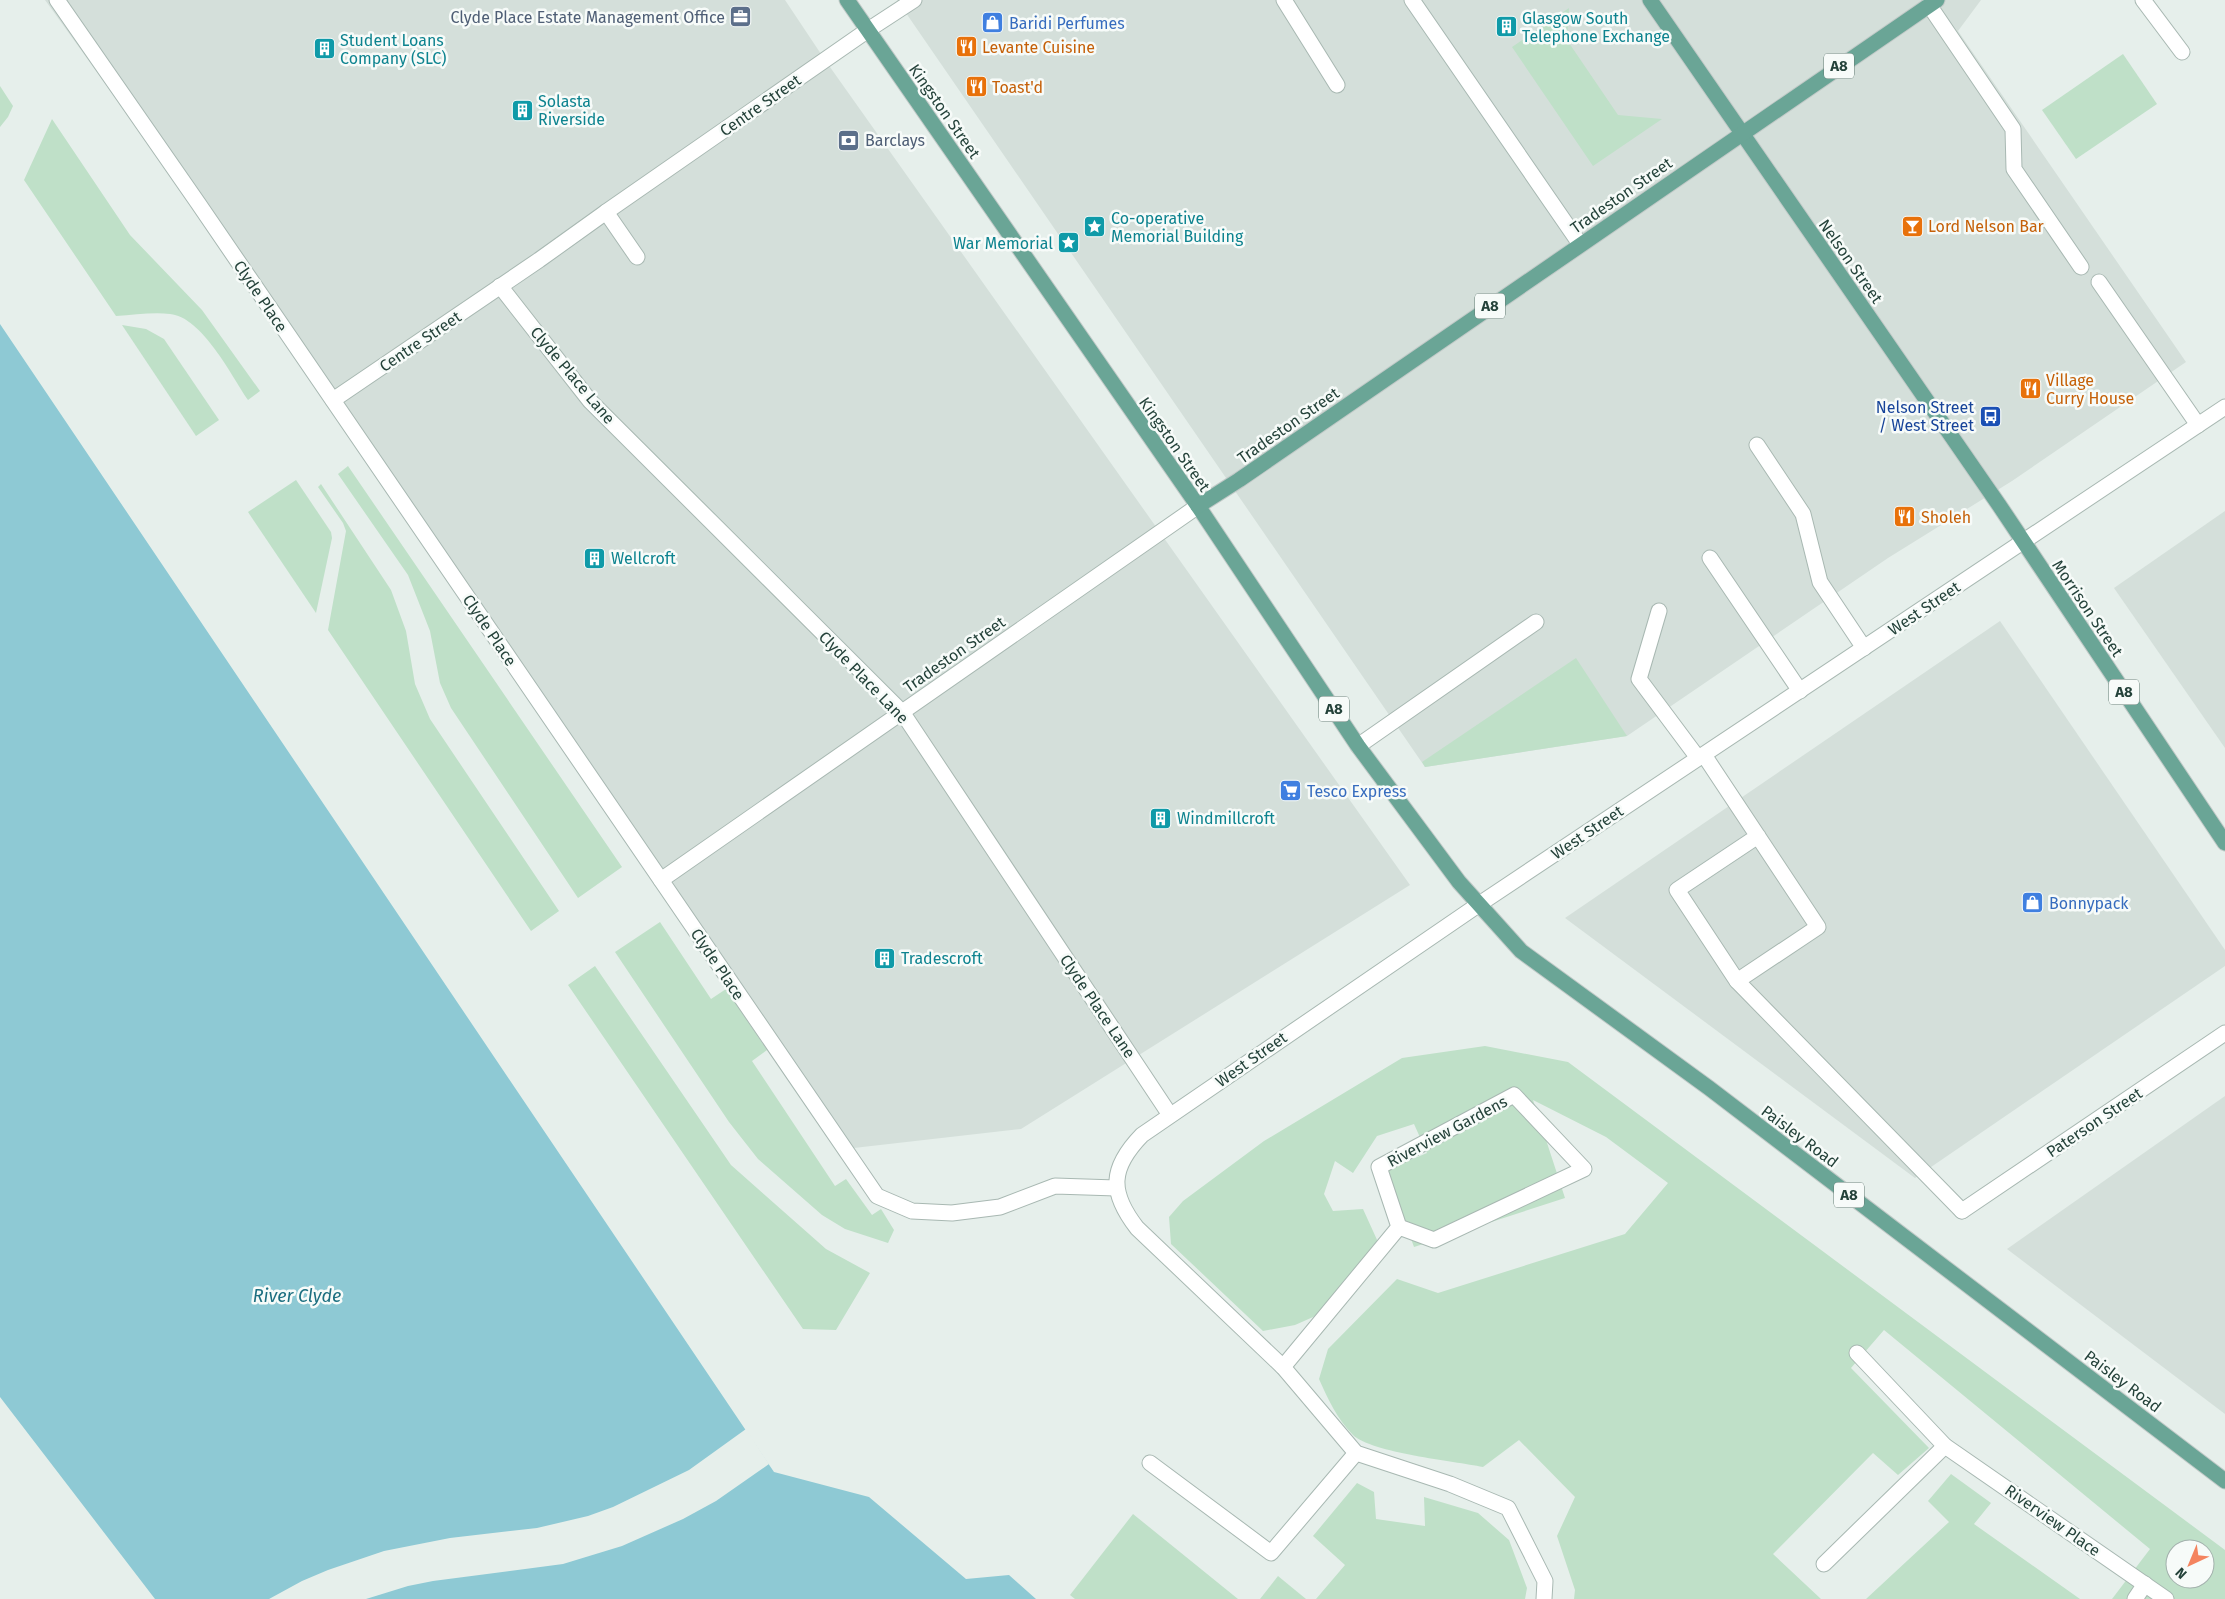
<svg xmlns="http://www.w3.org/2000/svg" width="2225" height="1599" viewBox="0 0 2225 1599" font-family="'Fira Sans',sans-serif">
<rect width="100%" height="100%" fill="#e6efeb"/>
<g fill="#d4dfda">
<path d="M 45,0 L 785,0 L 825,60 L 1410,885 L 1021,1129 L 845,1149 L 333,400 Z"/>
<path d="M 897,0 L 1981,0 L 1958,31 L 2186,362 L 2012,481 L 1888,558 L 1627,736 L 1425,767 Z"/>
<path d="M 2225,511 L 2225,748 L 2114,588 Z"/>
<path d="M 2000,621 L 2225,950 L 2225,966 L 1915,1178 L 1565,918 Z"/>
<path d="M 2225,1096 L 2225,1414 L 2007,1249 Z"/>
</g>
<g fill="#bfe0c8" fill-rule="evenodd">
<path d="M 1569,8 L 1567,40 L 1618,115 L 1662,119 L 1593,166 L 1512,47 Z"/>
<path d="M 2123,54 L 2157,104 L 2076,159 L 2042,110 Z"/>
<path d="M 0,86 L 13,106 L 8,117 L 0,127 Z"/>
<path d="M 52,119 L 130,235 L 202,310 L 260,391 L 248,400 C 231,375 202,317 170,314 C 153,312 134,315 116,316 L 24,180 Z"/>
<path d="M 122,325 L 146,329 L 164,339 L 219,420 L 196,436 Z"/>
<path d="M 348,466 L 622,867 L 578,898 L 451,708 L 440,683 L 430,631 L 408,575 L 338,474 Z"/>
<path d="M 296,480 L 331,532 L 332,538 L 316,613 L 248,512 Z"/>
<path d="M 321,484 L 391,590 L 406,631 L 415,684 L 430,719 L 559,911 L 531,931 L 328,630 L 346,531 L 343,523 L 318,487 Z"/>
<path d="M 1576,658 L 1627,736 L 1425,767 L 1422,762 Z"/>
<path d="M 660,922 L 711,999 L 726,989 L 767,1050 L 752,1061 L 835,1186 L 846,1179 L 872,1215 L 881,1209 L 894,1230 L 888,1243 L 845,1229 L 822,1215 L 758,1159 L 729,1122 L 615,952 Z"/>
<path d="M 595,966 L 731,1165 L 826,1249 L 870,1273 L 836,1330 L 803,1329 L 568,985 Z"/>
<path d="M 1485,1046 L 1568,1062 L 2225,1550 L 2225,1599 L 2112,1599 L 2150,1549 L 1884,1330 L 1851,1368 L 1929,1448 L 1898,1475 L 1873,1453 L 1773,1554 L 1821,1599 L 1574,1599 L 1575,1590 L 1557,1536 L 1575,1497 L 1519,1440 L 1483,1467 C 1454,1461 1372,1453 1353,1435 C 1337,1419 1328,1399 1319,1379 L 1328,1349 L 1397,1279 L 1438,1293 L 1625,1234 L 1668,1183 L 1606,1137 L 1533,1100 L 1565,1198 L 1414,1247 L 1386,1170 L 1427,1153 L 1414,1124 L 1377,1136 L 1353,1173 L 1335,1161 L 1324,1194 L 1333,1211 L 1363,1209 L 1383,1253 L 1329,1310 L 1295,1325 L 1263,1331 L 1171,1244 L 1169,1217 L 1183,1201 L 1264,1141 L 1402,1058 ZM 2175,1549 L 2205,1549 L 2205,1579 L 2175,1579 Z"/>
<path d="M 1951,1474 L 1991,1503 L 1974,1524 L 2080,1599 L 1866,1599 L 1949,1522 L 1928,1501 Z"/>
<path d="M 1357,1483 L 1374,1492 L 1376,1519 L 1425,1526 L 1424,1497 L 1478,1513 L 1509,1540 L 1527,1588 L 1525,1599 L 1316,1599 L 1345,1565 L 1313,1536 Z"/>
<path d="M 1133,1514 L 1238,1599 L 1075,1599 L 1070,1595 Z"/>
<path d="M 1278,1576 L 1306,1599 L 1260,1599 Z"/>
</g>
<path fill="#8ec9d4" d="M 0,324 L 774,1472 L 869,1497 L 966,1579 L 1009,1575 L 1036,1599 L 155,1599 L 0,1397 Z"/>
<path fill="#e6efeb" d="M 746,1429 L 769,1464 L 716,1501 L 683,1519 L 622,1546 L 563,1564 L 433,1581 L 408,1586 L 366,1599 L 269,1599 L 302,1581 L 328,1570 L 384,1551 L 450,1538 L 537,1528 L 588,1516 L 613,1507 L 689,1470 Z"/>
<g fill="none" stroke-linecap="round" stroke-linejoin="round">
<defs>
<g id="service">
<path d="M 1284,0 L 1337,85"/>
<path d="M 1412,0 L 1580,244"/>
<path d="M 2143,0 L 2182,52"/>
<path d="M 1929,5 L 2013,129 L 2014,169 L 2081,267"/>
<path d="M 637,257 L 606,212 L 868,30"/>
<path d="M 2099,282 L 2198,425"/>
<path d="M 1757,445 L 1803,514 L 1820,582 L 1864,648"/>
<path d="M 1710,558 L 1800,691"/>
<path d="M 1659,611 L 1639,679 L 1698,758"/>
<path d="M 1358,746 L 1536,622"/>
<path d="M 1704,755 L 1818,927 L 1737,981 L 1677,890 L 1758,836"/>
<path d="M 1737,981 L 1962,1211"/>
</g>
<g id="pedestrian">
<path d="M 57,0 L 198,203 L 877,1196 L 912,1211 L 952,1213 L 1000,1207 L 1055,1186 L 1116,1188"/>
<path d="M 500,286 L 590,401 L 902,712 L 1170,1115"/>
<path d="M 333,400 L 539,260 L 606,212"/>
<path d="M 661,880 L 1198,506"/>
</g>
<g id="minor">
<path d="M 868,30 L 914,0"/>
<path d="M 1478,905 L 1142,1135 C 1110,1168 1109,1192 1137,1228 L 1283,1367 L 1356,1453 L 1450,1484 L 1508,1508 L 1545,1581 L 1544,1599"/>
<path d="M 1962,1211 L 2225,1033"/>
<path d="M 1857,1353 L 1945,1446 L 2166,1599"/>
<path d="M 1283,1367 L 1399,1227 L 1379,1167 L 1514,1095 L 1584,1169 L 1434,1240 L 1399,1227"/>
<path d="M 1150,1463 L 1271,1553 L 1356,1453"/>
<path d="M 1824,1564 L 1945,1446"/>
<path d="M 2135,1599 L 2145,1584"/>
</g>
<path id="tertiary" d="M 1478,905 L 2225,407"/>
<g id="primary">
<path d="M 847,0 L 1198,506 L 1358,746 L 1459,882 L 1521,951 L 1709,1088 L 2225,1481"/>
<path d="M 1650,0 L 1999,505 L 2225,843"/>
<path d="M 1198,506 L 1239,480 L 1937,0"/>
</g>
</defs>
<use href="#service" stroke="#a8b8b2" stroke-width="17"/>
<use href="#pedestrian" stroke="#a8b8b2" stroke-width="17"/>
<use href="#minor" stroke="#a8b8b2" stroke-width="17"/>
<use href="#tertiary" stroke="#a8b8b2" stroke-width="17"/>
<use href="#primary" stroke="#c2cac8" stroke-width="17"/>
<use href="#service" stroke="#fff" stroke-width="15"/>
<use href="#pedestrian" stroke="#fff" stroke-width="15"/>
<use href="#minor" stroke="#fff" stroke-width="15"/>
<use href="#tertiary" stroke="#fff" stroke-width="15"/>
<use href="#primary" stroke="#6aa596" stroke-width="15"/>
</g>
<defs>
<symbol id="office-square" viewBox="-11 -11 22 22"><rect x="-9" y="-9" width="18" height="18" rx="4" fill="#5c6f8a" stroke="#f7fbf9"/><path d="M-6-3h4V-5.5h4V-3h4V5H-6ZM-1-4.5V-3h2v-1.5ZM-6 0V1H6V0Z" fill="#fff"/></symbol>
<symbol id="shop-square" viewBox="-11 -11 22 22"><rect x="-9" y="-9" width="18" height="18" rx="4" fill="#3f7fe0" stroke="#f7fbf9"/><path d="M-5-2.5h2.3a2.7 3.5 0 0 1 5.4 0H5L5.5 6h-11ZM-1.5-2.5h3a1.5 2.3 0 0 0-3 0Z" fill="#fff"/></symbol>
<symbol id="building-square" viewBox="-11 -11 22 22"><rect x="-9" y="-9" width="18" height="18" rx="4" fill="#0f9aa8" stroke="#f7fbf9"/><path d="M-4-6H4V6H1V3H-1V6H-4ZM-2.5-4.3h1.7v1.8h-1.7ZM.8-4.3h1.7v1.8H.8ZM-2.5-1h1.7V.8h-1.7ZM.8-1h1.7V.8H.8Z" fill="#fff"/></symbol>
<symbol id="restaurant-square" viewBox="-11 -11 22 22"><rect x="-9" y="-9" width="18" height="18" rx="4" fill="#e8710a" stroke="#f7fbf9"/><path d="M-5-6h1v4h1v-4h1v4h1v-4h1v5L-1.5 .5V6h-2V.5L-5-1ZM5-6V6H3V1.5H1.5Q1.5-4 5-6Z" fill="#fff"/></symbol>
<symbol id="bank-square" viewBox="-11 -11 22 22"><rect x="-9" y="-9" width="18" height="18" rx="4" fill="#5c6f8a" stroke="#f7fbf9"/><path d="M-6-4H6V4H-6ZM0-2.3a2.3 2.3 0 1 0 0 4.6a2.3 2.3 0 1 0 0-4.6Z" fill="#fff"/></symbol>
<symbol id="bar-square" viewBox="-11 -11 22 22"><rect x="-9" y="-9" width="18" height="18" rx="4" fill="#e8710a" stroke="#f7fbf9"/><path d="M-6-5H6L.8 .8V4.5H3.5V6h-7V4.5H-.8V.8Z" fill="#fff"/></symbol>
<symbol id="sight-square" viewBox="-11 -11 22 22"><rect x="-9" y="-9" width="18" height="18" rx="4" fill="#0f9aa8" stroke="#f7fbf9"/><path d="M0-6L1.8-2.2L6-1.7L2.9 1.2L3.7 5.4L0 3.3L-3.7 5.4L-2.9 1.2L-6-1.7L-1.8-2.2Z" fill="#fff"/></symbol>
<symbol id="bus-square" viewBox="-11 -11 22 22"><rect x="-9" y="-9" width="18" height="18" rx="4" fill="#1a4fb4" stroke="#f7fbf9"/><path d="M-5-6H5V4H4V6H2V4H-2V6H-4V4H-5ZM-3.5-4V0h7V-4ZM-3.5 1.2v1.5H-2V1.2ZM2 1.2v1.5H3.5V1.2Z" fill="#fff"/></symbol>
<symbol id="supermarket-square" viewBox="-11 -11 22 22"><rect x="-9" y="-9" width="18" height="18" rx="4" fill="#3f7fe0" stroke="#f7fbf9"/><path d="M-6-5.5h2.5l.6 2H6L4.5 2H-2.5L-4.4-4H-6ZM-1.5 3.2a1.3 1.3 0 1 0 .1 0ZM3 3.2a1.3 1.3 0 1 0 .1 0Z" fill="#fff"/></symbol>
</defs>
<g fill-rule="evenodd">
<use href="#office-square" x="728" y="4" width="25" height="25"/>
<use href="#shop-square" x="980" y="10" width="25" height="25"/>
<use href="#building-square" x="1494" y="14" width="25" height="25"/>
<use href="#restaurant-square" x="954" y="34" width="25" height="25"/>
<use href="#building-square" x="312" y="36" width="25" height="25"/>
<use href="#restaurant-square" x="964" y="74" width="25" height="25"/>
<use href="#building-square" x="510" y="98" width="25" height="25"/>
<use href="#bank-square" x="836" y="128" width="25" height="25"/>
<use href="#bar-square" x="1900" y="214" width="25" height="25"/>
<use href="#sight-square" x="1082" y="214" width="25" height="25"/>
<use href="#sight-square" x="1056" y="230" width="25" height="25"/>
<use href="#restaurant-square" x="2018" y="376" width="25" height="25"/>
<use href="#bus-square" x="1978" y="404" width="25" height="25"/>
<use href="#restaurant-square" x="1892" y="504" width="25" height="25"/>
<use href="#building-square" x="582" y="546" width="25" height="25"/>
<use href="#supermarket-square" x="1278" y="778" width="25" height="25"/>
<use href="#building-square" x="1148" y="806" width="25" height="25"/>
<use href="#shop-square" x="2020" y="890" width="25" height="25"/>
<use href="#building-square" x="872" y="946" width="25" height="25"/>
</g>
<g text-anchor="middle" stroke-width="5" stroke-linejoin="round" paint-order="stroke">
<g fill="#f7fbf9" stroke="#637a73" stroke-width="1">
<rect x="1824" y="53.5" width="30" height="25" rx="4"/>
<rect x="1475" y="293.5" width="30" height="25" rx="4"/>
<rect x="2109" y="679.5" width="30" height="25" rx="4"/>
<rect x="1319" y="696.5" width="30" height="25" rx="4"/>
<rect x="1834" y="1182.5" width="30" height="25" rx="4"/>
</g>
<g font-size="15" font-weight="bold" fill="#24423a">
<text x="1839" y="71">A8</text>
<text x="1490" y="311">A8</text>
<text x="2124" y="697">A8</text>
<text x="1334" y="714">A8</text>
<text x="1849" y="1200">A8</text>
</g>
<g font-size="16" fill="#4e5e75" stroke="#f7fbf9" text-anchor="end">
<text x="725" y="23">Clyde Place Estate Management Office</text>
<text x="865" y="146" text-anchor="start">Barclays</text>
</g>
<g font-size="16" fill="#0d838f" stroke="#f7fbf9" text-anchor="start">
<text x="1522" y="24">Glasgow South<tspan x="1522" dy="18">Telephone Exchange</tspan></text>
<text x="340" y="46">Student Loans<tspan x="340" dy="18">Company (SLC)</tspan></text>
<text x="538" y="107">Solasta<tspan x="538" dy="18">Riverside</tspan></text>
<text x="1111" y="224">Co-operative<tspan x="1111" dy="18">Memorial Building</tspan></text>
<text x="1053" y="249" text-anchor="end">War Memorial</text>
<text x="611" y="564">Wellcroft</text>
<text x="1177" y="824">Windmillcroft</text>
<text x="901" y="964">Tradescroft</text>
</g>
<g font-size="16" fill="#366cbe" stroke="#f7fbf9" text-anchor="start">
<text x="1009" y="29">Baridi Perfumes</text>
<text x="1307" y="797">Tesco Express</text>
<text x="2049" y="909">Bonnypack</text>
</g>
<g font-size="16" fill="#c56008" stroke="#f7fbf9" text-anchor="start">
<text x="982" y="53">Levante Cuisine</text>
<text x="992" y="93">Toast'd</text>
<text x="1928" y="232">Lord Nelson Bar</text>
<text x="2046" y="386">Village<tspan x="2046" dy="18">Curry House</tspan></text>
<text x="1921" y="523">Sholeh</text>
</g>
<g font-size="16" fill="#24423a" stroke="#f7fbf9">
<text transform="translate(760 105) rotate(-35)" y="6">Centre Street</text>
<text transform="translate(945 111) rotate(55)" y="6">Kingston Street</text>
<text transform="translate(1621 195) rotate(-35)" y="6">Tradeston Street</text>
<text transform="translate(1851 261) rotate(55)" y="6">Nelson Street</text>
<text transform="translate(261 296) rotate(56)" y="6">Clyde Place</text>
<text transform="translate(420 341) rotate(-34)" y="6">Centre Street</text>
<text transform="translate(573 375) rotate(50)" y="6">Clyde Place Lane</text>
<text transform="translate(1288 425) rotate(-35)" y="6">Tradeston Street</text>
<text transform="translate(1175 444) rotate(55)" y="6">Kingston Street</text>
<text transform="translate(1924 608) rotate(-34)" y="6">West Street</text>
<text transform="translate(2088 608) rotate(56)" y="6">Morrison Street</text>
<text transform="translate(490 630) rotate(56)" y="6">Clyde Place</text>
<text transform="translate(954 654) rotate(-35)" y="6">Tradeston Street</text>
<text transform="translate(864 677) rotate(46)" y="6">Clyde Place Lane</text>
<text transform="translate(1587 832) rotate(-34)" y="6">West Street</text>
<text transform="translate(718 964) rotate(56)" y="6">Clyde Place</text>
<text transform="translate(1098 1006) rotate(56)" y="6">Clyde Place Lane</text>
<text transform="translate(1251 1059) rotate(-35)" y="6">West Street</text>
<text transform="translate(2094 1122) rotate(-34)" y="6">Paterson Street</text>
<text transform="translate(1447 1131) rotate(-28)" y="6">Riverview Gardens</text>
<text transform="translate(1800 1136) rotate(37)" y="6">Paisley Road</text>
<text transform="translate(2123 1381) rotate(37)" y="6">Paisley Road</text>
<text transform="translate(2053 1520) rotate(35)" y="6">Riverview Place</text>
</g>
<g font-size="16" fill="#164399" stroke="#f7fbf9" text-anchor="end">
<text x="1974" y="413">Nelson Street<tspan x="1974" dy="18">/ West Street</tspan></text>
</g>
<g font-size="18" font-style="italic" fill="#1c6f80" stroke="#f7fbf9">
<text x="297" y="1302">River Clyde</text>
</g>
</g>
<g transform="translate(2190 1564) rotate(224)"><circle r="24" fill="#f7fbf9" stroke="#a3b1ad"/>
<path d="M0-4L9 19L0 12L-9 19Z" fill="#f4845f"/>
<text y="-8" font-size="14" font-weight="bold" text-anchor="middle" fill="#24423a">N</text>
</g>
</svg>
